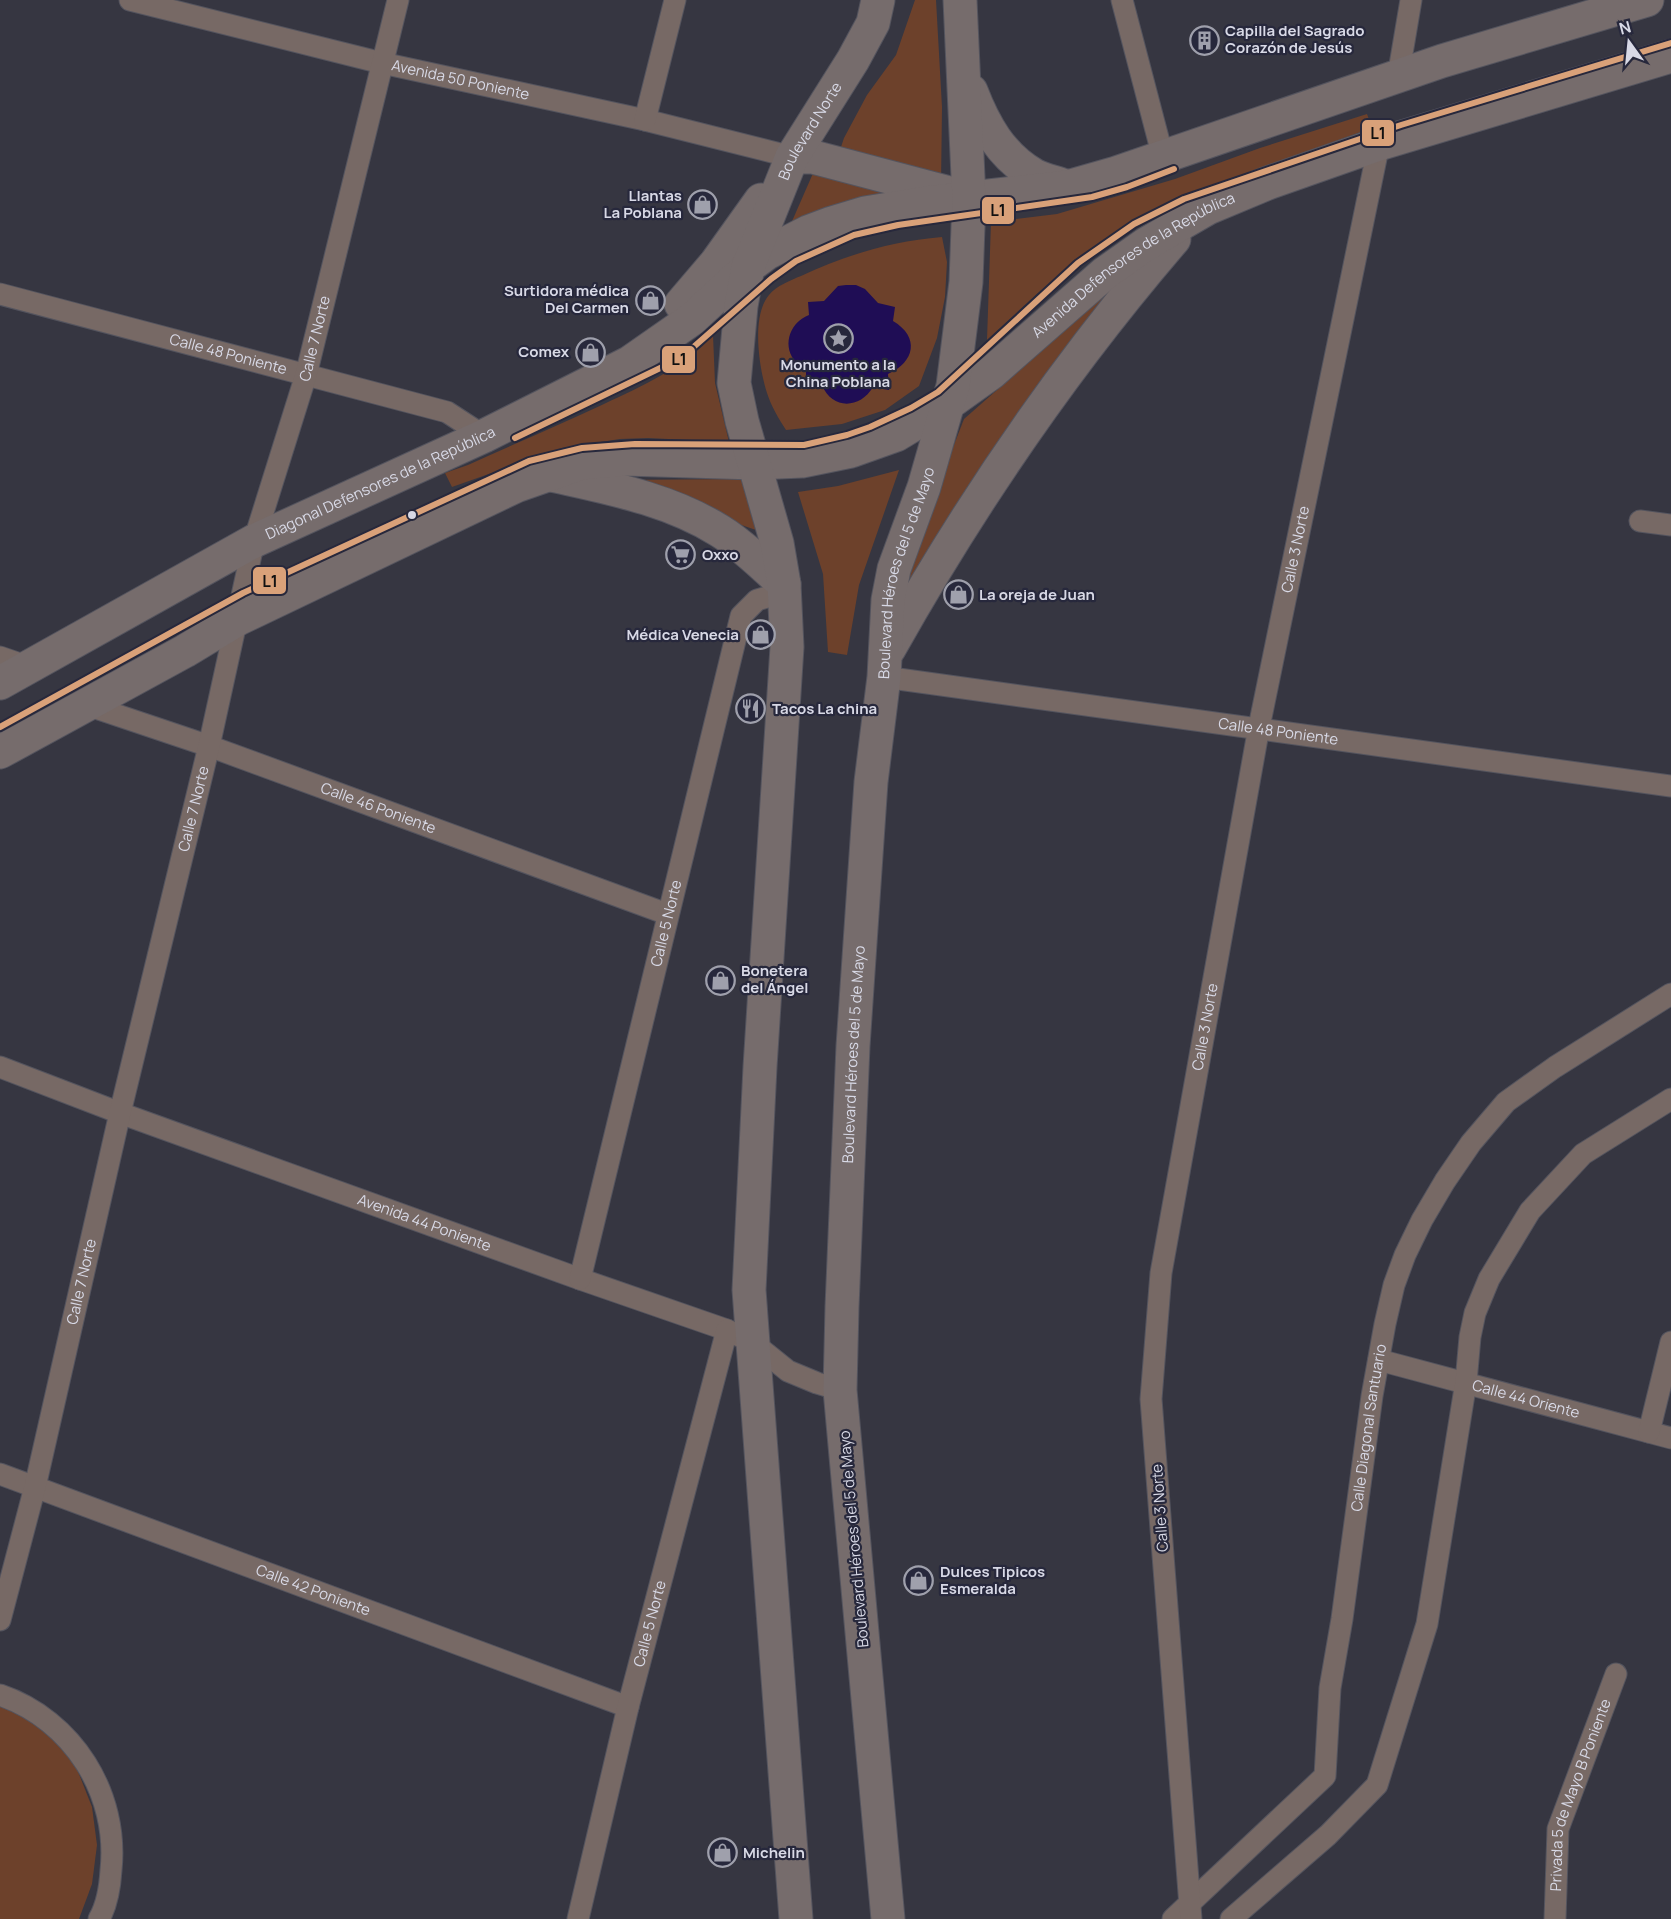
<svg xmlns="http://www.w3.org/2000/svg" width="1671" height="1919" viewBox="0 0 1671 1919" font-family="Manrope,sans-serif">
<rect width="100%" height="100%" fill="#363641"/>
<g fill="#6d412b">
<path d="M 915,0 L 936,0 L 942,107 L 941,185 L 838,156 L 844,138 L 867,95 L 896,55 Z"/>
<path d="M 1367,114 L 1372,128 L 1244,175 L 1175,198 L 1092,248 L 1038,293 L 987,340 L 991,222 L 1057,214 L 1175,179 L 1260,148 Z"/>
<path d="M 814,171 L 900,197 L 786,235 Z"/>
<path d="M 942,237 L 947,262 L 945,297 L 937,338 L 919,386 L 885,410 L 842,424 L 786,430 C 779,419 771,406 767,393 C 759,368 751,316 769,295 C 776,286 791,280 801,276 C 846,255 892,241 942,237 Z"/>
<path d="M 1112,289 L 911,588 L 907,566 L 964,419 Z"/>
<path d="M 713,335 L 715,383 L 729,442 L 648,438 L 620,439 L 562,448 L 452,487 L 445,473 L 468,465 C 514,444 559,425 604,404 C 642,386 685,367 713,335 Z"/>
<path d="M 899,470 L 859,585 L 847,655 L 828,652 L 823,574 L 798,492 L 838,486 Z"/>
<path d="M 750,479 L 765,533 L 609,480 Z"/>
<path d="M 0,1701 L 52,1736 L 77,1769 L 92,1807 L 97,1845 L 92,1884 L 79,1919 L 0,1919 Z"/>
</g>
<path fill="#1f0d55" d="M 846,285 L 856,285 L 865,289 L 878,303 L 895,307 L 893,321 C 920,337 915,362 888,374 L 889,390 L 873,387 C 860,409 832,410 822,385 L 806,385 L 806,370 C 802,367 797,364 794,360 C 782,343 791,322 809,315 L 808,302 L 824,301 L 838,286 Z"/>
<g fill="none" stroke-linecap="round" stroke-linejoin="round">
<defs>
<g id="minor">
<path id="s1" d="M 130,0 L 382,63 L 645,120 L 792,157"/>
<path d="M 1122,0 L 1163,157"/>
<path d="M 1398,77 L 1411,0"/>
<path d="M 645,120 L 675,0"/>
<path id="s2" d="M 0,294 L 447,412 L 484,436"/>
<path d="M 1640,521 L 1671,525"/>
<path d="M 0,657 L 29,667"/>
<path id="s3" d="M 884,677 L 1671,786"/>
<path id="s4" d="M 87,705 L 209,746 L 667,914"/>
<path id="s5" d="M 0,1067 L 120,1113 L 580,1279 L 727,1330 L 752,1342 L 788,1371 L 817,1383 L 840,1390"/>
<path id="s6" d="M 580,1279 L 741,616 L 757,600 L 784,592"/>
<path id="s7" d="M 1379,1360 L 1671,1438"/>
<path d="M 1649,1432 L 1671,1342"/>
<path id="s8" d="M 0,1474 L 628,1707"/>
<path id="s9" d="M 0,1620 L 35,1487 L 120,1113 L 209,746 L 254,541 L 306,375 L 398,0"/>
<path d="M 0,1695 C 73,1720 119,1794 111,1870 C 110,1887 107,1905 99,1919"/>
<path id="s10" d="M 578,1919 L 628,1707 L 727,1330"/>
<path id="s11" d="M 1173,1919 L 1325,1776 L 1330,1688 L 1342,1619 L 1372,1396 L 1385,1324 L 1394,1285 L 1405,1255 L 1422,1220 L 1445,1181 L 1471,1143 L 1506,1102 L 1555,1067 L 1671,994"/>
<path id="s12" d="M 1191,1919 L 1151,1399 L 1161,1273 L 1259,727 L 1379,144"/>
<path d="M 1231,1919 L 1328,1835 L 1377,1785 L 1427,1624 L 1466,1382 L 1470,1337 L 1475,1313 L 1489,1279 L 1530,1211 L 1583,1154 L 1671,1099"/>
<path id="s13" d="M 1555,1919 L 1558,1829 L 1616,1674"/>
</g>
<g id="primary">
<path d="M 971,91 C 984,125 1001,156 1034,175 C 1043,180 1055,182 1065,186"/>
<path d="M 792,157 L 813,157 L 953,194"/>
<path d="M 681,304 L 716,263 L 761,200"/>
<path d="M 551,475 C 609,488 669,499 720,531 C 743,545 764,567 784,584"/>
<path d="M 889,649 C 972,501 1063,368 1174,239"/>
<path id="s14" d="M 0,683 L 254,541 L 484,436 L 629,363 L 692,319 L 748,267 L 767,253 L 808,232 L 832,223 L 865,213 L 926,203 L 1067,187 L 1116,173 L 1442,61 L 1647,0"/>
<path id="s15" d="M 0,752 L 185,651 L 238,619 L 516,486 L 582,463 L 625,459 L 755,463 L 802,461 L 851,451 L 896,435 L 949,403 L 991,373 L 1105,273 L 1146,244 L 1208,208 L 1268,183 L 1379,144 L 1671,56"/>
<path id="s16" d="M 796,1919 L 749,1290 L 760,1067 L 787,647 L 784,584 L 777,543 L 742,421 L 734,383 L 741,306 L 748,267 L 792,157 L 853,60 L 873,23 L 878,0"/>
<path id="s17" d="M 888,1919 L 840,1390 L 842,1307 L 853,1046 L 871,782 L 884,677 L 888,600 L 894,569 L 924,487 L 953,386 L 966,282 L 969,199 L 960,0"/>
</g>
</defs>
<use href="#minor" stroke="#54545e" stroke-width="23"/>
<use href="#primary" stroke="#54545e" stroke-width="35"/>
<use href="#minor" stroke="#776965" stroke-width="21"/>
<use href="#primary" stroke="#766c6c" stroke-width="33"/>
<defs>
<g id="bus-1">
<path d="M 515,438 L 681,358 L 771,279 L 796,261 L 854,235 L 898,225 L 1092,197 L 1127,187 L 1174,169"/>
<path d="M 0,727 L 243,593 L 529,461 L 582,448 L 635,444 L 804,445 L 847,435 L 870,427 L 911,408 L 938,392 L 1078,263 L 1134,224 L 1184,199 L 1401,125 L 1671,43"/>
</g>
</defs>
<use href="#bus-1" stroke="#27283c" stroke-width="10"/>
<use href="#bus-1" stroke="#d9a179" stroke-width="6"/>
</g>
<defs>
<symbol id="building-ring" viewBox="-11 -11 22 22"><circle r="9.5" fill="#27283c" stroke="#9fa0ac" stroke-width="1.5"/><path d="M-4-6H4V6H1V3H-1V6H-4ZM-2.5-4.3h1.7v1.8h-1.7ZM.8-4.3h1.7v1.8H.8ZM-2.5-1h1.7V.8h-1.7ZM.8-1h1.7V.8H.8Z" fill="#9fa0ac"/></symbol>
<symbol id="shop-ring" viewBox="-11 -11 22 22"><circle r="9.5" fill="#27283c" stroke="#9fa0ac" stroke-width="1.5"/><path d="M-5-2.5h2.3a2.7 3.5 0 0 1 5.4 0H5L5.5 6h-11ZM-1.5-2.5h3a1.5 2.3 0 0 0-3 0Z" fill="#9fa0ac"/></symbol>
<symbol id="sight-ring" viewBox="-11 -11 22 22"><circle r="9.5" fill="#27283c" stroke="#9fa0ac" stroke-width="1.5"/><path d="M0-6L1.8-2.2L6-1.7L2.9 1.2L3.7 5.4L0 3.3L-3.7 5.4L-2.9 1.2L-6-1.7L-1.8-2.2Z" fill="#9fa0ac"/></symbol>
<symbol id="supermarket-ring" viewBox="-11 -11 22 22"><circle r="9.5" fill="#27283c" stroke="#9fa0ac" stroke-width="1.5"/><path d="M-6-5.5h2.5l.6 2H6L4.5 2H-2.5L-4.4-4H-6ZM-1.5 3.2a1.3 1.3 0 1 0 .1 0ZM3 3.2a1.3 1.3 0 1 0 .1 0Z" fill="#9fa0ac"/></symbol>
<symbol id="restaurant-ring" viewBox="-11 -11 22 22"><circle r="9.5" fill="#27283c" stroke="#9fa0ac" stroke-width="1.5"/><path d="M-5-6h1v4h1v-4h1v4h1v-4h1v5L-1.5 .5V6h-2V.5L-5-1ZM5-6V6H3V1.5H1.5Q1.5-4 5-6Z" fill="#9fa0ac"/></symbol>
</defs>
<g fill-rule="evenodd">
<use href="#building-ring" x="1188" y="24" width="33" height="33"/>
<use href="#shop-ring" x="686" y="188" width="33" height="33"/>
<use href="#shop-ring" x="634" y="284" width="33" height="33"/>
<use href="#sight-ring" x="822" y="322" width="33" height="33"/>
<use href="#shop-ring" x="574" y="336" width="33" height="33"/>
<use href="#supermarket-ring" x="664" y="538" width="33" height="33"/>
<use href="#shop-ring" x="942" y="578" width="33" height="33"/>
<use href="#shop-ring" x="744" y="618" width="33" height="33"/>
<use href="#restaurant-ring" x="734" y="692" width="33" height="33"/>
<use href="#shop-ring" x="704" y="964" width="33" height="33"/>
<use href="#shop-ring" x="902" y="1564" width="33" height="33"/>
<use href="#shop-ring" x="706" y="1836" width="33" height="33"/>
</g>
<circle fill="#d8d9e6" stroke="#27283c" stroke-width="2" cx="412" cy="515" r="5"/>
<g text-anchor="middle" stroke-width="4.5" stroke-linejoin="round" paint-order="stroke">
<g font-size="15" font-weight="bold" fill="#d8d9e6" stroke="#27283c" text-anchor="start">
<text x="1225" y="36">Capilla del Sagrado<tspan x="1225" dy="17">Corazón de Jesús</tspan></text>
<text x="682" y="201" text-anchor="end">Llantas<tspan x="682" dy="17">La Poblana</tspan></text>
<text x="629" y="296" text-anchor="end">Surtidora médica<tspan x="629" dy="17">Del Carmen</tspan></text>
<text x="569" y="357" text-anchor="end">Comex</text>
<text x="838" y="370" text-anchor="middle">Monumento a la<tspan x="838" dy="17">China Poblana</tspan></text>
<text x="702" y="560">Oxxo</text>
<text x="979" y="600">La oreja de Juan</text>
<text x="739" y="640" text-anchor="end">Médica Venecia</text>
<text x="772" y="714">Tacos La china</text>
<text x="741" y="976">Bonetera<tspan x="741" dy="17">del Ángel</tspan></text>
<text x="940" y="1577">Dulces Tipicos<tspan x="940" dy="17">Esmeralda</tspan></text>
<text x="743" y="1858">Michelin</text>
</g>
<g font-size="15" fill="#d8d9e6" stroke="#27283c">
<text dy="5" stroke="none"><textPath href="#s1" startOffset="340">Avenida 50 Poniente</textPath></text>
<text dy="5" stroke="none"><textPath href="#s16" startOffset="1812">Boulevard Norte</textPath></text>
<text dy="5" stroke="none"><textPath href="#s15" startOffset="1262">Avenida Defensores de la República</textPath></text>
<text dy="5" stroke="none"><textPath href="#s9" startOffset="1320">Calle 7 Norte</textPath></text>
<text dy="5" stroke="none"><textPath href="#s2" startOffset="236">Calle 48 Poniente</textPath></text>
<text dy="5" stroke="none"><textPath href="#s14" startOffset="430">Diagonal Defensores de la República</textPath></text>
<text dy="5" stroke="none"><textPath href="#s12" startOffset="1384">Calle 3 Norte</textPath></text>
<text dy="5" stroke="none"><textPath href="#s17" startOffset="1353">Boulevard Héroes del 5 de Mayo</textPath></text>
<text dy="5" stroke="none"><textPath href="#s3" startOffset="398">Calle 48 Poniente</textPath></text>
<text dy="5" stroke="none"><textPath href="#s4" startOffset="309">Calle 46 Poniente</textPath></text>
<text dy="5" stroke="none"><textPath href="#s9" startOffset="834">Calle 7 Norte</textPath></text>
<text dy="5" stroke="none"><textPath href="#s6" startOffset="366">Calle 5 Norte</textPath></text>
<text dy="5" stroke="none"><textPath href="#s12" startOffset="898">Calle 3 Norte</textPath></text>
<text dy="5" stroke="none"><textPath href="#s17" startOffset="867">Boulevard Héroes del 5 de Mayo</textPath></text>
<text dy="5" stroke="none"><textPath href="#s5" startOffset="452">Avenida 44 Poniente</textPath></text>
<text dy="5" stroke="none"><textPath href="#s9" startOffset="348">Calle 7 Norte</textPath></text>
<text dy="5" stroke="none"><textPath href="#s7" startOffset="152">Calle 44 Oriente</textPath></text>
<text dy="5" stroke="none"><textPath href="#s11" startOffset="560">Calle Diagonal Santuario</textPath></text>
<text transform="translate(1160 1508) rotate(-94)" y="5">Calle 3 Norte</text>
<text transform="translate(854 1539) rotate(-95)" y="5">Boulevard Héroes del 5 de Mayo</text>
<text dy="5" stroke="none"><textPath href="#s8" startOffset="334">Calle 42 Poniente</textPath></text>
<text dy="5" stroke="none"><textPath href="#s10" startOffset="304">Calle 5 Norte</textPath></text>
<text dy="5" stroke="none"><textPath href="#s13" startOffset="128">Privada 5 de Mayo B Poniente</textPath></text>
</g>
</g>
<g stroke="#27283c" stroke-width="2">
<rect x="1361" y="119" width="34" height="28" rx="6" fill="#d9a179"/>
<rect x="981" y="196" width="34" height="29" rx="6" fill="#d9a179"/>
<rect x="661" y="345" width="35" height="29" rx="6" fill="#d9a179"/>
<rect x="252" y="566" width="35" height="29" rx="6" fill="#d9a179"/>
</g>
<g font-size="16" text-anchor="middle" font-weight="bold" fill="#111">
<text x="1378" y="139">L1</text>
<text x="998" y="216">L1</text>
<text x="679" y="365">L1</text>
<text x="270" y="587">L1</text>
</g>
<g transform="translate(1629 42) rotate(345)" stroke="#27283c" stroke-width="4.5" paint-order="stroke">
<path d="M0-4.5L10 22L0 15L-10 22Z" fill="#d8d9e6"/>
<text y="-9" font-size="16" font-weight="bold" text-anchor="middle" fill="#d8d9e6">N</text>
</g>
</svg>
